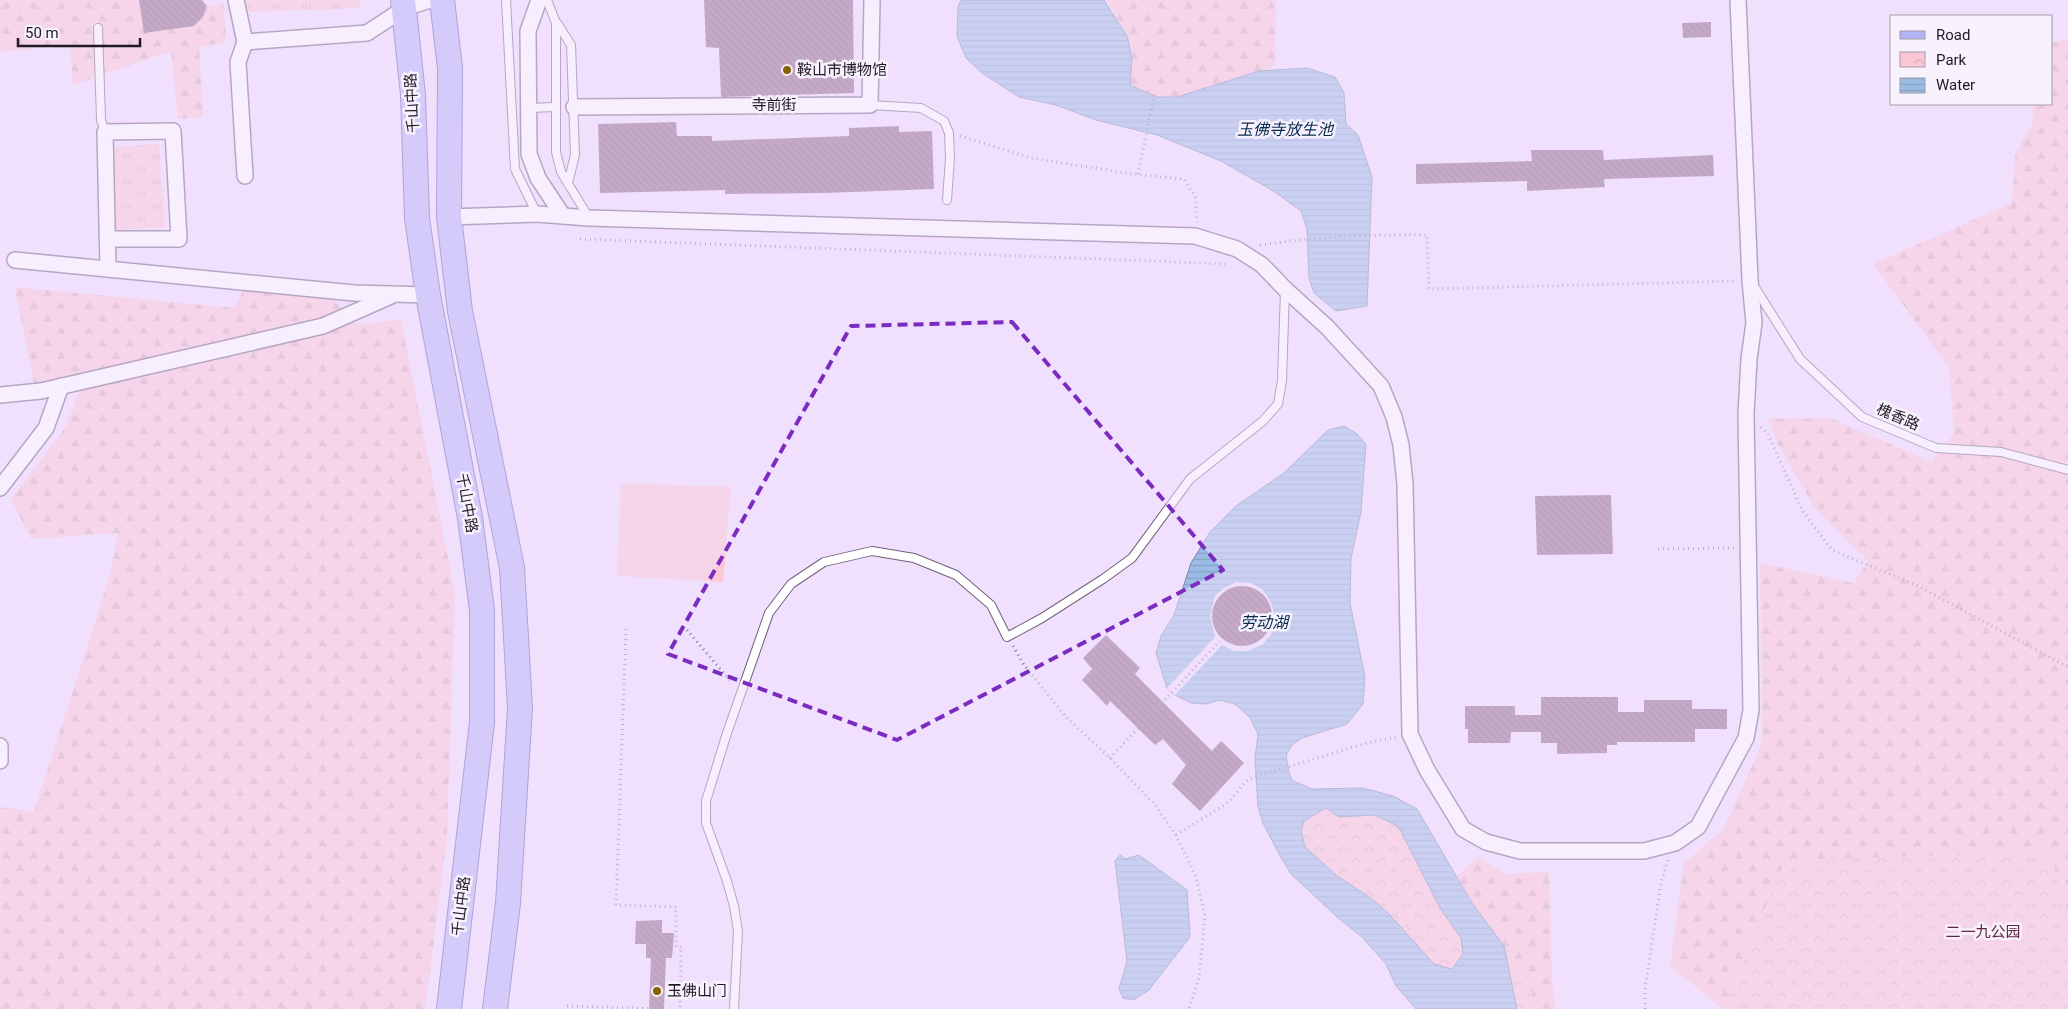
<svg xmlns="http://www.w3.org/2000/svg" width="2068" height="1009" viewBox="0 0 2068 1009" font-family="Roboto,'Noto Sans SC',sans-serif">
<defs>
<pattern id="grass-tufts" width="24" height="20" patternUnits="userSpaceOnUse" patternTransform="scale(1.25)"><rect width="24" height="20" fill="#fcc7d3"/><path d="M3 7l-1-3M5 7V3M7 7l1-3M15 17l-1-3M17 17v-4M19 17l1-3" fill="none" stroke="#d8aab5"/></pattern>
<pattern id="forest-firs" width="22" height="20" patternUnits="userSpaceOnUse" patternTransform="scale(1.25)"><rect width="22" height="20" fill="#fcc7d3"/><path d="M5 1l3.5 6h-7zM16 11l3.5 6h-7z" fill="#d8aab5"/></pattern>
<pattern id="park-crowns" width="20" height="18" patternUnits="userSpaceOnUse" patternTransform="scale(1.25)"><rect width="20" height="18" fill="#fcc7d3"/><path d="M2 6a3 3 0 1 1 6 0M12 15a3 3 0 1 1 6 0" fill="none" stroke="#d8aab5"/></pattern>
<pattern id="water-rules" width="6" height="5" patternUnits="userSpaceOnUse" patternTransform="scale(1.25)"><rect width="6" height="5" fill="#9bbce4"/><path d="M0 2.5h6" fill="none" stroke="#85a1c3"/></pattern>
<pattern id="building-back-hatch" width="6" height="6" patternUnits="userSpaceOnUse" patternTransform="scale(1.25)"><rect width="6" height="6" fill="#916887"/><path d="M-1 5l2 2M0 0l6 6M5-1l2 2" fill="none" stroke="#76556e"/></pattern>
</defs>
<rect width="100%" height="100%" fill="#f0e0fe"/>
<g fill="url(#grass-tufts)">
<path d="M 244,0 L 359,0 L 362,8 L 246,12 Z"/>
<path d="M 159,144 L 165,227 L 116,230 L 110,147 Z"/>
</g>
<g fill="url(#forest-firs)">
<path d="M 0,0 L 140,0 L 144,19 L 224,3 L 226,42 L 199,47 L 203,117 L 178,119 L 171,51 L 73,85 L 70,45 L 0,52 Z"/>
<path d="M 1107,0 L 1276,0 L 1275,66 L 1177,97 L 1156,97 L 1130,85 L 1133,51 L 1127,36 Z"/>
<path d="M 2068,39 L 2068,1009 L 1723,1009 L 1670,966 L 1684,863 L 1723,830 L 1762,744 L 1760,563 L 1854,583 L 1868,561 L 1814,507 L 1777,443 L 1768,419 L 1830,418 L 1932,462 L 1954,433 L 1949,367 L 1873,264 L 2012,203 L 2015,155 L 2034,120 L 2032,104 L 2052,104 L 2052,43 Z"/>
<path d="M 15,287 L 234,308 L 245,287 L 325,292 L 358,325 L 401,319 L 455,593 L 447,838 L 425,1009 L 0,1009 L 0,807 L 34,812 L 110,575 L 118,533 L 31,539 L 11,499 L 65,428 L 84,380 L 34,383 Z"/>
<path d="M 1477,857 L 1507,874 L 1549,872 L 1552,977 L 1555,1009 L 1522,1009 L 1472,903 L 1457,876 Z"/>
</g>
<g fill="url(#park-crowns)">
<path d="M 1326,808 L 1339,817 L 1375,815 L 1398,826 L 1440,908 L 1461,938 L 1463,954 L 1452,969 L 1434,964 L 1389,914 L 1372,899 L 1336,875 L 1305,847 L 1301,831 L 1304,821 Z"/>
<path d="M 2050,851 L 2068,917 L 2068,1009 L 1723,1009 L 1785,861 Z"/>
<path d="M 1532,972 L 1532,1009 L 1417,1009 Z"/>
</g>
<path fill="#fcc7d3" d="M 621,483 L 731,487 L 723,582 L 617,576 Z"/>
<g fill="url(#water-rules)" stroke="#768baa" fill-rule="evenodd">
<path d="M 961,0 L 1104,0 L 1127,36 L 1132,57 L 1130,85 L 1156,97 L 1177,97 L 1259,71 L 1307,68 L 1335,77 L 1344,93 L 1346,124 L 1358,135 L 1372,177 L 1367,306 L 1336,311 L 1314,293 L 1309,278 L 1307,229 L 1301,211 L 1275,192 L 1221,161 L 1157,135 L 1096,120 L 1056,105 L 1019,97 L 982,73 L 966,58 L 957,36 L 958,6 Z"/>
<path d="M 1344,426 L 1356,433 L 1366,444 L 1361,512 L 1351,558 L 1350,603 L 1365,677 L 1363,704 L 1347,724 L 1302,738 L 1293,744 L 1286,755 L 1289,773 L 1293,781 L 1312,789 L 1363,788 L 1393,796 L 1417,809 L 1472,903 L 1504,946 L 1517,1009 L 1416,1009 L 1396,986 L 1386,964 L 1362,937 L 1337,917 L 1291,874 L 1279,854 L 1263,823 L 1258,807 L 1255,758 L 1258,734 L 1250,718 L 1235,704 L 1219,700 L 1206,704 L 1191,703 L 1175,695 L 1167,688 L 1156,653 L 1161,636 L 1174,615 L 1191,563 L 1210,532 L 1236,506 L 1284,473 L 1328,430 ZM 1326,808 L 1339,817 L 1374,815 L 1398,826 L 1440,908 L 1461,938 L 1463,954 L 1452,969 L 1434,964 L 1389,914 L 1372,899 L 1336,875 L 1305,847 L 1301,831 L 1304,821 Z"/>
<path d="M 1120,855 L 1125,859 L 1139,855 L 1187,890 L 1190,937 L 1148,991 L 1133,1000 L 1123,998 L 1119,989 L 1127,961 L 1115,861 Z"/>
</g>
<path fill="#f0e0fe" d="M 1236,582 L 1251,583 L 1263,590 L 1272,604 L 1275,621 L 1271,635 L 1262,645 L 1248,651 L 1234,651 L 1222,645 L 1175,695 L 1167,688 L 1215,637 L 1210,616 L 1215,596 L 1224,588 Z"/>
<g fill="url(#building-back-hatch)">
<path d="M 139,0 L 202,0 L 207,6 L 203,17 L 194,26 L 144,33 Z"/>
<path d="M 704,0 L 853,0 L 854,93 L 721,97 L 719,48 L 706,47 Z"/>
<path d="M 1711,22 L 1711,37 L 1683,38 L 1682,23 Z"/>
<path d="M 676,122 L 677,136 L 712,136 L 712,141 L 849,136 L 849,128 L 899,126 L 899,132 L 932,131 L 934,189 L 824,193 L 725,194 L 725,190 L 600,193 L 598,124 Z"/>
<path d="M 1531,150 L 1603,150 L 1604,160 L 1713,155 L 1714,176 L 1604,179 L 1605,187 L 1527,191 L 1527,181 L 1416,184 L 1416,164 L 1532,161 Z"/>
<path d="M 1611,495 L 1613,554 L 1537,555 L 1535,496 Z"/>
<circle cx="1242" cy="616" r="30"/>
<path d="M 1106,635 L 1140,668 L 1135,674 L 1212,751 L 1221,741 L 1244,763 L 1200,811 L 1172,784 L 1186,765 L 1163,739 L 1155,745 L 1110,701 L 1107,706 L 1082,680 L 1092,669 L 1083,658 Z"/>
<path d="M 1541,697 L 1618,697 L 1618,712 L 1644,712 L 1644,700 L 1692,700 L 1692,709 L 1727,709 L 1727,729 L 1695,729 L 1695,742 L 1617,742 L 1617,745 L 1607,745 L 1607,753 L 1557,754 L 1557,743 L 1541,743 L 1541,732 L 1511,732 L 1510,743 L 1468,743 L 1468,729 L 1465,729 L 1465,706 L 1515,706 L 1515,715 L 1541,715 Z"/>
<path d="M 662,920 L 662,933 L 674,933 L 672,958 L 666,958 L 664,1009 L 649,1009 L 651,958 L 646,958 L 646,944 L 635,944 L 636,921 Z"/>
</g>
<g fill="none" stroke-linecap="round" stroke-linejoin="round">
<defs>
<g id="service">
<path d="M 506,0 L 515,169 L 537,214"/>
<path d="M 547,0 L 556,23 L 556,152 L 561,172 L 589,218"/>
<path d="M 557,23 L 571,45 L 575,155 L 568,183"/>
<path d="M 98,28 L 101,120 L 105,132"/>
<path d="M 870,105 L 921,108 L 944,121 L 949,133 L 950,158 L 947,200"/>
<path d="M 529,108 L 555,107"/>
<path d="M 1754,286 L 1800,359 L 1862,417 L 1936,448 L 2001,452 L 2068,470"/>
<path d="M 734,1009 L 738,931 L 734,906 L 727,881 L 706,823 L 706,801 L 727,733 L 769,613 L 791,584 L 824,562 L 872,551 L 914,558 L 956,575 L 991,605 L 1007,637 L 1042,618 L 1103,579 L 1132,558 L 1190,479 L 1263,421 L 1278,404 L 1282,381 L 1285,289"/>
</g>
<g id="minor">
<path d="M 236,0 L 245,42 L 238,62 L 245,176"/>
<path d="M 539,0 L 528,31 L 529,154 L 538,178 L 563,216"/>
<path d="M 245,42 L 367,33 L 405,8 L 430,0"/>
<path d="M 574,107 L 870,105 L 872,0"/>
<path d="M 449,217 L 537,214 L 589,218 L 1195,236 L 1237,249 L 1262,265 L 1285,289 L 1327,327 L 1381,386 L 1394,417 L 1401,445 L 1405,484 L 1410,734 L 1427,770 L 1463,829 L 1486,842 L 1520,851 L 1644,851 L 1675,843 L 1698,827 L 1746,738 L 1751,710 L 1746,414 L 1749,359 L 1754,323 L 1750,280 L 1738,0"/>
<path d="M 107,239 L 179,239 L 173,131 L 105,132 L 108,269"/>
<path d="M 15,260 L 354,293 L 428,295"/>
<path d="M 0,395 L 41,391 L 323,326 L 391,296"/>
<path d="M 0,488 L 46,428 L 61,386"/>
<path d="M 0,746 L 0,761"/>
</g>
<g id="primary">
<path d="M 403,0 L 413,95 L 417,218 L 428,295 L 470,518 L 482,610 L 482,722 L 449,1009"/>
<path d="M 442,0 L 450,68 L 449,217 L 460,311 L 512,568 L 520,708 L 508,903 L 495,1009"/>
</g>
</defs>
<use href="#service" stroke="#6f617b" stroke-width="10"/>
<use href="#minor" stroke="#6f617b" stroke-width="18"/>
<use href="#primary" stroke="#5d5ba7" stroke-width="26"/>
<g stroke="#82788b" stroke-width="3" stroke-dasharray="1 4" stroke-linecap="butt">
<path d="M 960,136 L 1031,158 L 1132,174 L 1184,179 L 1196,198 L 1197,222"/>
<path d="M 1138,174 L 1155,91"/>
<path d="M 580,239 L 1229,264"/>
<path d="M 1260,245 C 1315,237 1371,234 1427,235 L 1429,289 L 1736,281"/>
<path d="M 1761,427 L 1768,434 L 1802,510 L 1832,550 L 1918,586 L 2068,667"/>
<path d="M 1658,549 L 1735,548"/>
<path d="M 626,629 L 616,905 L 676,907 L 676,947 L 681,947 L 680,1009"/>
<path d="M 687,630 L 732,683"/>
<path d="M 1013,646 L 1024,665 L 1066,717 L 1110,758 L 1155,805 L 1176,835 L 1196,877 L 1205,916 L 1199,978 L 1189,1009"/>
<path d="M 1110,758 L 1220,641"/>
<path d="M 1176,835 L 1229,802 L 1248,779 L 1367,743 L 1397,737"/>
<path d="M 567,1006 L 662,1009"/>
<path d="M 1645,1009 L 1645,989 L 1661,883 L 1668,859"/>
</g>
<use href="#service" stroke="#fff" stroke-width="8"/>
<use href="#minor" stroke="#fff" stroke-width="15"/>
<use href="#primary" stroke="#b2b2f5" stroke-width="24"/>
</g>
<path d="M0 0H2068V1009H0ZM 1012,322 L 1223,570 L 897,740 L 668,654 L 851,326 Z" fill="#f0e0fe" fill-opacity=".55" fill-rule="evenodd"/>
<path fill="none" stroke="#7b2cbf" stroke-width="4" stroke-dasharray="10 6" stroke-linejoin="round" d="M 1012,322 L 1223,570 L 897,740 L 668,654 L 851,326 Z"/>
<g fill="#856400" stroke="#f8f2fe" stroke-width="2">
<circle cx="787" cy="70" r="5"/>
<circle cx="657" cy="991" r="5"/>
</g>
<g text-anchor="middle" stroke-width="5" stroke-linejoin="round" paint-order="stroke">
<g font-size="15" fill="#1f1a24" stroke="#f8f2fe" text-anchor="start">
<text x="797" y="75">鞍山市博物馆</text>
<text x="667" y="996">玉佛山门</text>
</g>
<g font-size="15" fill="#1f1a24" stroke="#f8f2fe">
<text transform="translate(412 103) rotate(-93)" y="5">千山中路</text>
<text x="774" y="110">寺前街</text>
<text transform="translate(1898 417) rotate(23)" y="5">槐香路</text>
<text transform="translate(467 503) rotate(80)" y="5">千山中路</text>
<text transform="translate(461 906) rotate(-83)" y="5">千山中路</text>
</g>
<g font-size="15" fill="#662439" stroke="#f8f2fe">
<text x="1983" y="937">二一九公园</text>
</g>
<g font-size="16" font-style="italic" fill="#06294e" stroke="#f8f2fe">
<text x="1285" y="135">玉佛寺放生池</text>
<text x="1264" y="628">劳动湖</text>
</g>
</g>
<rect x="1890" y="15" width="162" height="90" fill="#f8f2fe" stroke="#a19ca7"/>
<rect x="1900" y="31" width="25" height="8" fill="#b2b2f5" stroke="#a19ca7"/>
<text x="1936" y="40" font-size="15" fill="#1f1a24">Road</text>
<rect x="1900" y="52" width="25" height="15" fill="url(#park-crowns)" stroke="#a19ca7"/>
<text x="1936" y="65" font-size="15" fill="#1f1a24">Park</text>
<rect x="1900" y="78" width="25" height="15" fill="url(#water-rules)" stroke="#a19ca7"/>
<text x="1936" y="90" font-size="15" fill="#1f1a24">Water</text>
<path d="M18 38v8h122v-8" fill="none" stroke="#1f1a24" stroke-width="2.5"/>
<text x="25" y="38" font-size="15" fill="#1f1a24" stroke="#f8f2fe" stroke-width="4" paint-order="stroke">50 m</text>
</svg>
